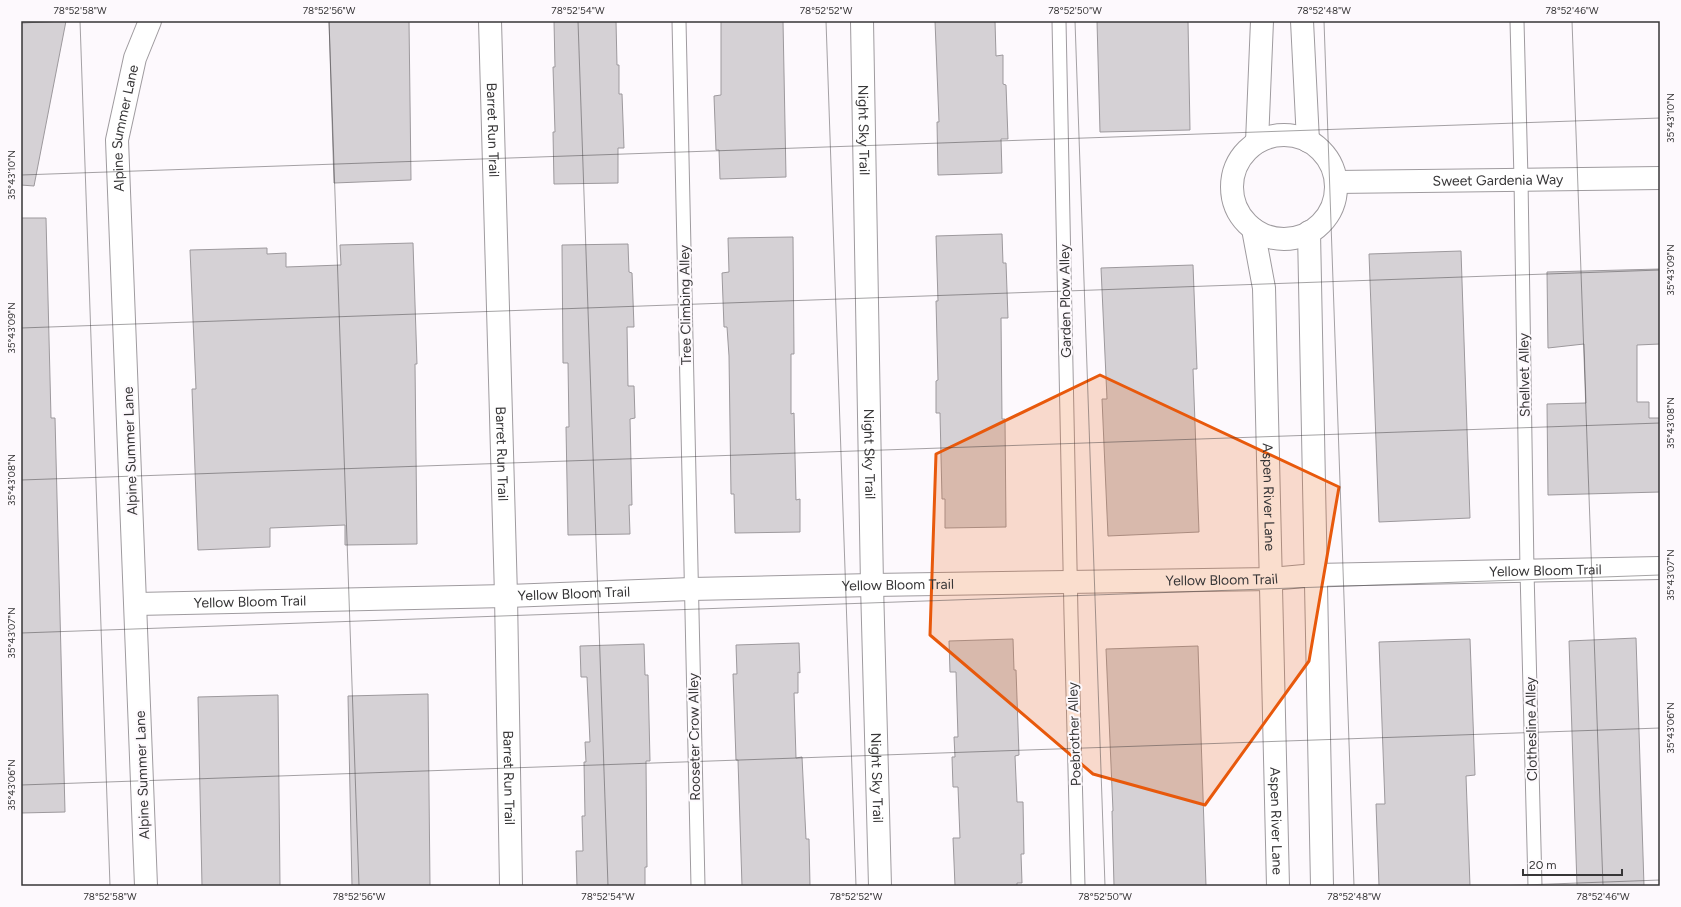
<svg xmlns="http://www.w3.org/2000/svg" width="1681" height="907" viewBox="0 0 1681 907" font-family="Figtree,sans-serif">
<rect width="100%" height="100%" fill="#fdf9fd"/>
<g fill="#d5d1d5" stroke="#9d999d">
<path d="M 21,21 L 66,21 L 34,186 L 21,185 Z"/>
<path d="M 329,21 L 409,21 L 411,180 L 334,183 Z"/>
<path d="M 554,21 L 616,21 L 617,65 L 619,65 L 619,94 L 622,94 L 624,148 L 618,148 L 618,183 L 554,184 L 553,132 L 555,132 L 553,67 L 555,67 Z"/>
<path d="M 721,21 L 783,21 L 786,177 L 720,179 L 719,150 L 716,150 L 714,96 L 721,95 Z"/>
<path d="M 935,21 L 995,21 L 996,56 L 1003,55 L 1003,84 L 1006,85 L 1008,139 L 1001,139 L 1002,173 L 938,175 L 937,122 L 939,122 Z"/>
<path d="M 1097,21 L 1188,21 L 1190,130 L 1100,132 Z"/>
<path d="M 21,218 L 46,218 L 51,418 L 55,418 L 65,812 L 21,813 Z"/>
<path d="M 1002,234 L 1003,263 L 1006,263 L 1008,318 L 1001,318 L 1002,419 L 1005,419 L 1006,527 L 945,528 L 945,499 L 942,499 L 940,413 L 936,413 L 936,381 L 938,380 L 936,301 L 938,301 L 936,236 Z"/>
<path d="M 793,237 L 794,354 L 791,354 L 791,414 L 794,413 L 796,500 L 800,499 L 800,532 L 735,533 L 734,494 L 731,494 L 729,356 L 727,327 L 724,327 L 722,273 L 729,272 L 728,238 Z"/>
<path d="M 413,243 L 417,364 L 415,364 L 417,544 L 345,545 L 345,525 L 270,528 L 270,547 L 198,550 L 192,389 L 196,389 L 190,250 L 267,248 L 267,254 L 286,253 L 286,267 L 341,265 L 340,245 Z"/>
<path d="M 628,244 L 629,272 L 632,273 L 634,327 L 627,327 L 628,386 L 634,386 L 635,418 L 630,419 L 632,505 L 629,505 L 630,534 L 568,535 L 566,427 L 569,427 L 568,363 L 563,363 L 562,245 Z"/>
<path d="M 1461,251 L 1470,518 L 1379,522 L 1369,254 Z"/>
<path d="M 1193,265 L 1197,369 L 1193,369 L 1199,532 L 1108,536 L 1102,399 L 1107,399 L 1101,268 Z"/>
<path d="M 1660,269 L 1660,344 L 1637,345 L 1637,402 L 1649,402 L 1649,418 L 1660,418 L 1660,492 L 1548,495 L 1547,404 L 1586,403 L 1584,344 L 1548,348 L 1547,272 Z"/>
<path d="M 1636,638 L 1644,886 L 1577,886 L 1569,641 Z"/>
<path d="M 1013,639 L 1014,670 L 1016,670 L 1019,755 L 1015,756 L 1017,802 L 1023,802 L 1024,854 L 1021,854 L 1022,883 L 1017,883 L 1017,886 L 955,886 L 953,838 L 960,838 L 958,787 L 953,787 L 952,757 L 955,757 L 954,737 L 958,737 L 956,672 L 950,672 L 949,641 Z"/>
<path d="M 1470,639 L 1475,775 L 1466,776 L 1470,886 L 1379,886 L 1376,804 L 1385,804 L 1379,642 Z"/>
<path d="M 799,643 L 800,673 L 798,672 L 798,693 L 794,693 L 796,758 L 802,757 L 806,839 L 809,839 L 810,886 L 742,886 L 738,760 L 736,760 L 734,702 L 733,674 L 737,674 L 736,645 Z"/>
<path d="M 644,644 L 645,675 L 648,675 L 650,761 L 646,761 L 647,867 L 645,867 L 645,886 L 577,886 L 576,851 L 583,851 L 582,816 L 585,816 L 584,762 L 586,762 L 585,742 L 590,742 L 587,677 L 581,677 L 580,646 Z"/>
<path d="M 1198,646 L 1206,886 L 1114,886 L 1112,811 L 1113,811 L 1106,649 Z"/>
<path d="M 428,694 L 430,886 L 352,886 L 348,696 Z"/>
<path d="M 278,695 L 280,886 L 202,886 L 198,697 Z"/>
</g>
<g fill="none" stroke-linecap="round" stroke-linejoin="round">
<defs>
<g id="lane">
<path d="M 679,21 L 698,886"/>
<path d="M 1059,21 L 1071,615 L 1078,886"/>
<path d="M 1517,21 L 1521,179 L 1527,571 L 1535,886"/>
</g>
<g id="street">
<path id="s1" d="M 490,21 L 506,596 L 511,886"/>
<path id="s2" d="M 862,21 L 872,585 L 880,886"/>
<path d="M 1302,21 L 1308,141"/>
<circle cx="1284" cy="187" r="52"/>
<path d="M 1257,142 L 1262,21"/>
<path id="s3" d="M 1336,182 L 1660,178"/>
<path id="s4" d="M 1253,229 L 1264,288 L 1278,886"/>
<path d="M 1309,232 L 1322,886"/>
<path id="s5" d="M 136,604 L 506,596 L 691,589 L 872,585 L 1271,579 L 1315,575 L 1660,568"/>
<path id="s6" d="M 146,886 L 117,140 L 135,58 L 150,21"/>
</g>
</defs>
<use href="#lane" stroke="#9f9b9f" stroke-width="15"/>
<use href="#street" stroke="#9f9b9f" stroke-width="24"/>
<use href="#lane" stroke="#fff" stroke-width="13"/>
<use href="#street" stroke="#fff" stroke-width="22"/>
</g>
<path fill="#e8590c" fill-opacity="0.2" stroke="#e8590c" stroke-width="3" stroke-linejoin="round" d="M 1100,375 L 1339,487 L 1309,661 L 1205,805 L 1093,774 L 930,635 L 936,454 Z"/>
<path fill="none" stroke="#373637" stroke-width="1" stroke-opacity="0.45" d="M 80,21 L 110,886M 329,21 L 359,886M 578,21 L 608,886M 826,21 L 856,886M 1075,21 L 1105,886M 1324,21 L 1354,886M 1572,21 L 1603,886M 21,23 L 66,21M 21,175 L 1660,118M 21,328 L 1660,270M 21,480 L 1660,423M 21,633 L 1660,575M 21,785 L 1660,728M 1497,886 L 1660,880"/>
<g text-anchor="middle" stroke-width="4" stroke-linejoin="round" paint-order="stroke">
<g font-size="14" fill="#373637" stroke="#fdf9fd">
<text dy="5" stroke="none"><textPath href="#s6" startOffset="759">Alpine Summer Lane</textPath></text>
<text dy="5" stroke="none"><textPath href="#s1" startOffset="109">Barret Run Trail</textPath></text>
<text dy="5" stroke="none"><textPath href="#s2" startOffset="109">Night Sky Trail</textPath></text>
<text dy="5" stroke="none"><textPath href="#s3" startOffset="162">Sweet Gardenia Way</textPath></text>
<text transform="translate(1065 301) rotate(-91)" y="5">Garden Plow Alley</text>
<text transform="translate(685 305) rotate(-91)" y="5">Tree Climbing Alley</text>
<text transform="translate(1524 375) rotate(-91)" y="5">Shellvet Alley</text>
<text transform="translate(130 451) rotate(-92)" y="5">Alpine Summer Lane</text>
<text dy="5" stroke="none"><textPath href="#s1" startOffset="433">Barret Run Trail</textPath></text>
<text dy="5" stroke="none"><textPath href="#s2" startOffset="433">Night Sky Trail</textPath></text>
<text dy="5" stroke="none"><textPath href="#s4" startOffset="269">Aspen River Lane</textPath></text>
<text dy="5" stroke="none"><textPath href="#s5" startOffset="1410">Yellow Bloom Trail</textPath></text>
<text dy="5" stroke="none"><textPath href="#s5" startOffset="1086">Yellow Bloom Trail</textPath></text>
<text dy="5" stroke="none"><textPath href="#s5" startOffset="762">Yellow Bloom Trail</textPath></text>
<text dy="5" stroke="none"><textPath href="#s5" startOffset="438">Yellow Bloom Trail</textPath></text>
<text dy="5" stroke="none"><textPath href="#s5" startOffset="114">Yellow Bloom Trail</textPath></text>
<text transform="translate(1531 729) rotate(-91)" y="5">Clothesline Alley</text>
<text transform="translate(1074 734) rotate(-92)" y="5">Poebrother Alley</text>
<text transform="translate(694 737) rotate(-91)" y="5">Rooseter Crow Alley</text>
<text transform="translate(142 775) rotate(-92)" y="5">Alpine Summer Lane</text>
<text dy="5" stroke="none"><textPath href="#s1" startOffset="757">Barret Run Trail</textPath></text>
<text dy="5" stroke="none"><textPath href="#s2" startOffset="757">Night Sky Trail</textPath></text>
<text dy="5" stroke="none"><textPath href="#s4" startOffset="593">Aspen River Lane</textPath></text>
</g>
</g>
<rect width="1681" height="907" fill="none" stroke="#fdf9fd" stroke-width="44"/>
<path d="M1523 869v6h99v-6" fill="none" stroke="#373637" stroke-width="2"/>
<text x="1529" y="869" font-size="12" fill="#373637" stroke="#fdf9fd" stroke-width="3" paint-order="stroke">20 m</text>
<rect x="22" y="22" width="1637" height="863" fill="none" stroke="#373637" stroke-width="1.5"/>
<g font-size="10" text-anchor="middle" fill="#373637">
<text x="80" y="14">78°52'58"W</text>
<text x="329" y="14">78°52'56"W</text>
<text x="578" y="14">78°52'54"W</text>
<text x="826" y="14">78°52'52"W</text>
<text x="1075" y="14">78°52'50"W</text>
<text x="1324" y="14">78°52'48"W</text>
<text x="1572" y="14">78°52'46"W</text>
<text transform="translate(1670 118) rotate(-90)" y="4">35°43'10"N</text>
<text transform="translate(11 175) rotate(-90)" y="4">35°43'10"N</text>
<text transform="translate(1670 270) rotate(-90)" y="4">35°43'09"N</text>
<text transform="translate(11 328) rotate(-90)" y="4">35°43'09"N</text>
<text transform="translate(1670 423) rotate(-90)" y="4">35°43'08"N</text>
<text transform="translate(11 480) rotate(-90)" y="4">35°43'08"N</text>
<text transform="translate(1670 575) rotate(-90)" y="4">35°43'07"N</text>
<text transform="translate(11 633) rotate(-90)" y="4">35°43'07"N</text>
<text transform="translate(1670 728) rotate(-90)" y="4">35°43'06"N</text>
<text transform="translate(11 785) rotate(-90)" y="4">35°43'06"N</text>
<text x="110" y="900">78°52'58"W</text>
<text x="359" y="900">78°52'56"W</text>
<text x="608" y="900">78°52'54"W</text>
<text x="856" y="900">78°52'52"W</text>
<text x="1105" y="900">78°52'50"W</text>
<text x="1354" y="900">78°52'48"W</text>
<text x="1603" y="900">78°52'46"W</text>
</g>
</svg>
